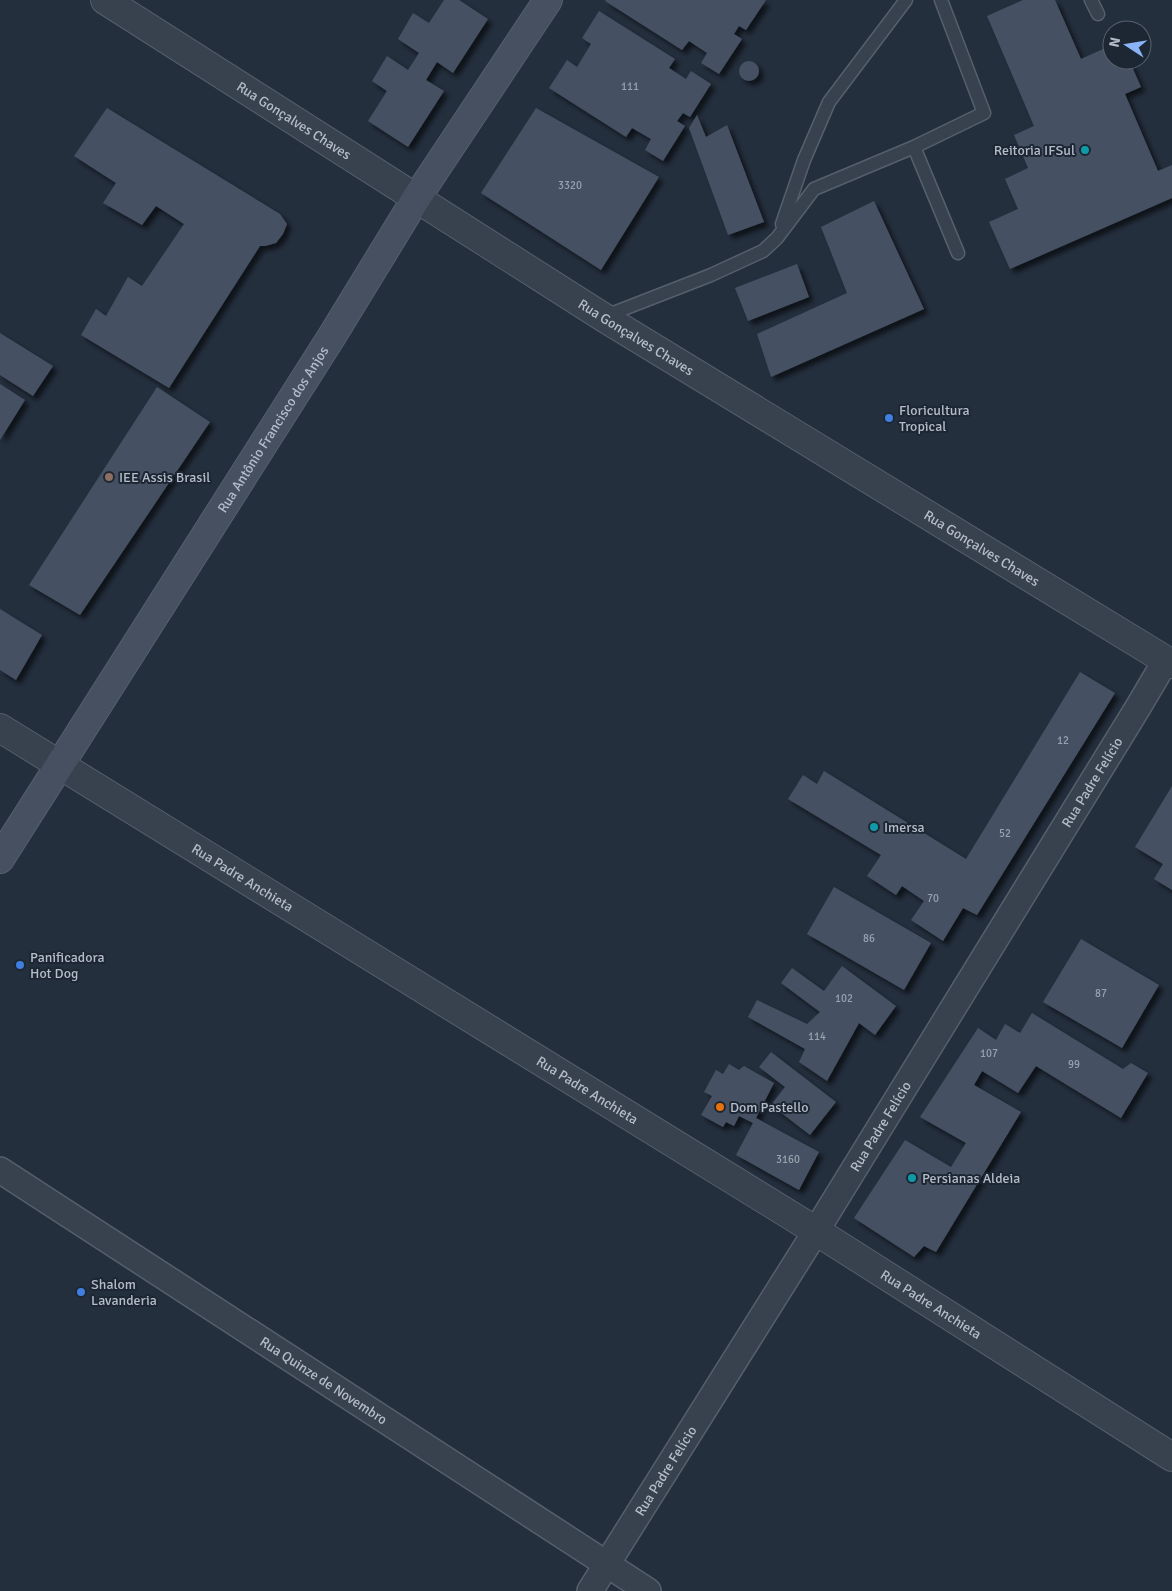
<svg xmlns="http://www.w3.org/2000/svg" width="1172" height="1591" viewBox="0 0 1172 1591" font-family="Signika,sans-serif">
<defs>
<filter id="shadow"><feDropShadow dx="4.5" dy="4.5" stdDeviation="2.5" flood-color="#0009"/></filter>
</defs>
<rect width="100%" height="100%" fill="#242f3e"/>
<g fill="#455162" filter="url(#shadow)">
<path d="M 444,0 L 459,0 L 488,19 L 453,73 L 437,62 L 426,80 L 444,91 L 408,147 L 368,121 L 387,91 L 372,81 L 387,56 L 408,70 L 419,53 L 398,39 L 413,13 L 429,23 Z"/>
<path d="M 606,0 L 766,0 L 746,30 L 739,26 L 734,34 L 742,39 L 719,74 L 701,63 L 707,53 L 689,41 L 682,50 L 605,1 Z"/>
<path d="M 1023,0 L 1055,0 L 1081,59 L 1112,45 L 1112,60 L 1129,60 L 1141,87 L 1125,94 L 1158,171 L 1172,165 L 1172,198 L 1010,269 L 989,222 L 1018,209 L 1005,179 L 1028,168 L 1014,135 L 1034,126 L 987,16 Z"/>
<path d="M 599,11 L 675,59 L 669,68 L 686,79 L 691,71 L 711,84 L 690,117 L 683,113 L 677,121 L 685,126 L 663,161 L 645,150 L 651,139 L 632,128 L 626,137 L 549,88 L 567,60 L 577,67 L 591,44 L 582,38 Z"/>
<circle cx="749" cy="71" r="10"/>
<path d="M 107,108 L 280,214 L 287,224 L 283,234 L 276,243 L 265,246 L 260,246 L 169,388 L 81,335 L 96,309 L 106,316 L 128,277 L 142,286 L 184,224 L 156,206 L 142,225 L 103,203 L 116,183 L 74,156 Z"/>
<path d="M 536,108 L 659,177 L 601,270 L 481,193 Z"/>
<path d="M 697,115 L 706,137 L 727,125 L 764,222 L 728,235 L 689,128 Z"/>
<path d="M 874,201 L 924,309 L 771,377 L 757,334 L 847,293 L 821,227 Z"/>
<path d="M 797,264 L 809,297 L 748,321 L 735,288 Z"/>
<path d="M 0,333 L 53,366 L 33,396 L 0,375 Z"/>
<path d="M 0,384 L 25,400 L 0,440 Z"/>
<path d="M 157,387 L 210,422 L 80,615 L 29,585 Z"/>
<path d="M 0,609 L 42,635 L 16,680 L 0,670 Z"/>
<path d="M 1080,672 L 1115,693 L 977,915 L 963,908 L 943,941 L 911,920 L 924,901 L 902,886 L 896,895 L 867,876 L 881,855 L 788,799 L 803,775 L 817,784 L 824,771 L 966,859 Z"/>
<path d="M 1172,786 L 1172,890 L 1154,879 L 1163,864 L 1135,847 Z"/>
<path d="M 834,887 L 931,943 L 904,990 L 807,934 Z"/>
<path d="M 1081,939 L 1159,985 L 1122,1048 L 1043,1002 Z"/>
<path d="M 842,966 L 896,1006 L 875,1035 L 859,1023 L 827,1081 L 799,1062 L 805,1049 L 748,1017 L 757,1000 L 807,1024 L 820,1012 L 781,983 L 792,968 L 824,991 Z"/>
<path d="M 1032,1013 L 1123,1069 L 1131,1063 L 1148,1073 L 1121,1118 L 1036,1066 L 1018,1093 L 982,1071 L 974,1085 L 1021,1112 L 936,1252 L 924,1246 L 914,1257 L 854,1218 L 905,1140 L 951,1167 L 966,1143 L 920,1117 L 978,1028 L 996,1040 L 1005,1024 L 1020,1033 Z"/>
<path d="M 771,1052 L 836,1102 L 810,1135 L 771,1105 L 785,1087 L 759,1067 Z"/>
<path d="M 729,1064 L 739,1070 L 744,1066 L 774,1083 L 756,1118 L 819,1152 L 799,1190 L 736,1155 L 753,1123 L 739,1116 L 734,1126 L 726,1122 L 723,1127 L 701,1115 L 712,1096 L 704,1092 L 716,1070 L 723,1074 Z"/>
</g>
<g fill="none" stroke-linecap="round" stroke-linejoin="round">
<defs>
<g id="service">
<path d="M 1091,0 L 1098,14"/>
<path d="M 914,147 L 958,253"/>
<path d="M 782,224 L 804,160 L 829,102 L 906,0"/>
<path d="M 603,317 L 711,275 L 763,251 L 777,238 L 814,189 L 914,147 L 984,113 L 941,0"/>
</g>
<g id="minor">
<path id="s1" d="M 0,1170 L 648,1591"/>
<path id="s2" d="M 590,1591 L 816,1231 L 1137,709 L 1166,660"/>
</g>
<g id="tertiary">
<path id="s3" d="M 105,0 L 603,317 L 1172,664"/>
<path id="s4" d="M 0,728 L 816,1231 L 1172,1457"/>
</g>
<g id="secondary">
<path id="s5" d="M 0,859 L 332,336 L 417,197 L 548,0"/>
</g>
</defs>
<use href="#service" stroke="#565f6c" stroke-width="15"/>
<use href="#minor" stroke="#565f6c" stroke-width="28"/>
<use href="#tertiary" stroke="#565f6c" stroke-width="30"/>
<use href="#secondary" stroke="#565f6c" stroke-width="30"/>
<use href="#service" stroke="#38414e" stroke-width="12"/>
<use href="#minor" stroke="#38414e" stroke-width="25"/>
<use href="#tertiary" stroke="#38414e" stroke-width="28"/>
<use href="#secondary" stroke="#465061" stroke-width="28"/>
</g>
<g fill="#0f9aa8" stroke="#1d2633" stroke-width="2">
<circle cx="1085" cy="150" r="5"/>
<circle cx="874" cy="827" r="5"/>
<circle cx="912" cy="1178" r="5"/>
</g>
<g fill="#3f7fe0" stroke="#1d2633" stroke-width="2">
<circle cx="889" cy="418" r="5"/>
<circle cx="20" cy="965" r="5"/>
<circle cx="81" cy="1292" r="5"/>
</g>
<circle fill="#8d6e63" stroke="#1d2633" stroke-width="2" cx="109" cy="477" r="5"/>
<circle fill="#e8710a" stroke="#1d2633" stroke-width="2" cx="720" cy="1107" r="5"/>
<g text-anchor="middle" stroke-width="4" stroke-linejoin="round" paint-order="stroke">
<g font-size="11" fill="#98a1af">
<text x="630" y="90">111</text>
<text x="570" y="189">3320</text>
<text x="1063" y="744">12</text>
<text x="1005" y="837">52</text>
<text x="933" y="902">70</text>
<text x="869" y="942">86</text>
<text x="1101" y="997">87</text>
<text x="844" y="1002">102</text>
<text x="817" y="1040">114</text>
<text x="989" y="1057">107</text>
<text x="1074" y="1068">99</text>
<text x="788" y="1163">3160</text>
</g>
<g font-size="14" fill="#b4bcc9" stroke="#1d2633">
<text dy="5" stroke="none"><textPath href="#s3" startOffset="224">Rua Gonçalves Chaves</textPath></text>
<text dy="5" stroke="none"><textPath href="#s3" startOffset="629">Rua Gonçalves Chaves</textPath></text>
<text dy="5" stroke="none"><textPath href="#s5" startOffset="509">Rua Antônio Francisco dos Anjos</textPath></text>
<text dy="5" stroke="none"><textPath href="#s3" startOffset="1034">Rua Gonçalves Chaves</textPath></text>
<text dy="5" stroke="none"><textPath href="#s2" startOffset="952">Rua Padre Felício</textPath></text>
<text dy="5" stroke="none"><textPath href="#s4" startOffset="285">Rua Padre Anchieta</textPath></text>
<text dy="5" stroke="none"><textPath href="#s4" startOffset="690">Rua Padre Anchieta</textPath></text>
<text dy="5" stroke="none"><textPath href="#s2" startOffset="548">Rua Padre Felício</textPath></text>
<text dy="5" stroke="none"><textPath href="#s4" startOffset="1095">Rua Padre Anchieta</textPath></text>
<text dy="5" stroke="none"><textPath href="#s1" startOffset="386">Rua Quinze de Novembro</textPath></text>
<text dy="5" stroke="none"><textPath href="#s2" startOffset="142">Rua Padre Felício</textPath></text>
</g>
<g font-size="14" fill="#b4bcc9" stroke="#1d2633" text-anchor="start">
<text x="1075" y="155" text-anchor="end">Reitoria IFSul</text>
<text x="899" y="415">Floricultura<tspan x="899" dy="16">Tropical</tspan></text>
<text x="119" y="482">IEE Assis Brasil</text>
<text x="884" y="832">Imersa</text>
<text x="30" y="962">Panificadora<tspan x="30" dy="16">Hot Dog</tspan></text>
<text x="730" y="1112">Dom Pastello</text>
<text x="922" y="1183">Persianas Aldeia</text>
<text x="91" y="1289">Shalom<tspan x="91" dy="16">Lavanderia</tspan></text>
</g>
</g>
<g transform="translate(1127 45) rotate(282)"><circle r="24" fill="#1d2633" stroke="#59626f"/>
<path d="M0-4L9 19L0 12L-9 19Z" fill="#8ab4f8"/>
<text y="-8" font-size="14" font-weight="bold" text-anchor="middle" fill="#b4bcc9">N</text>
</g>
</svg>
